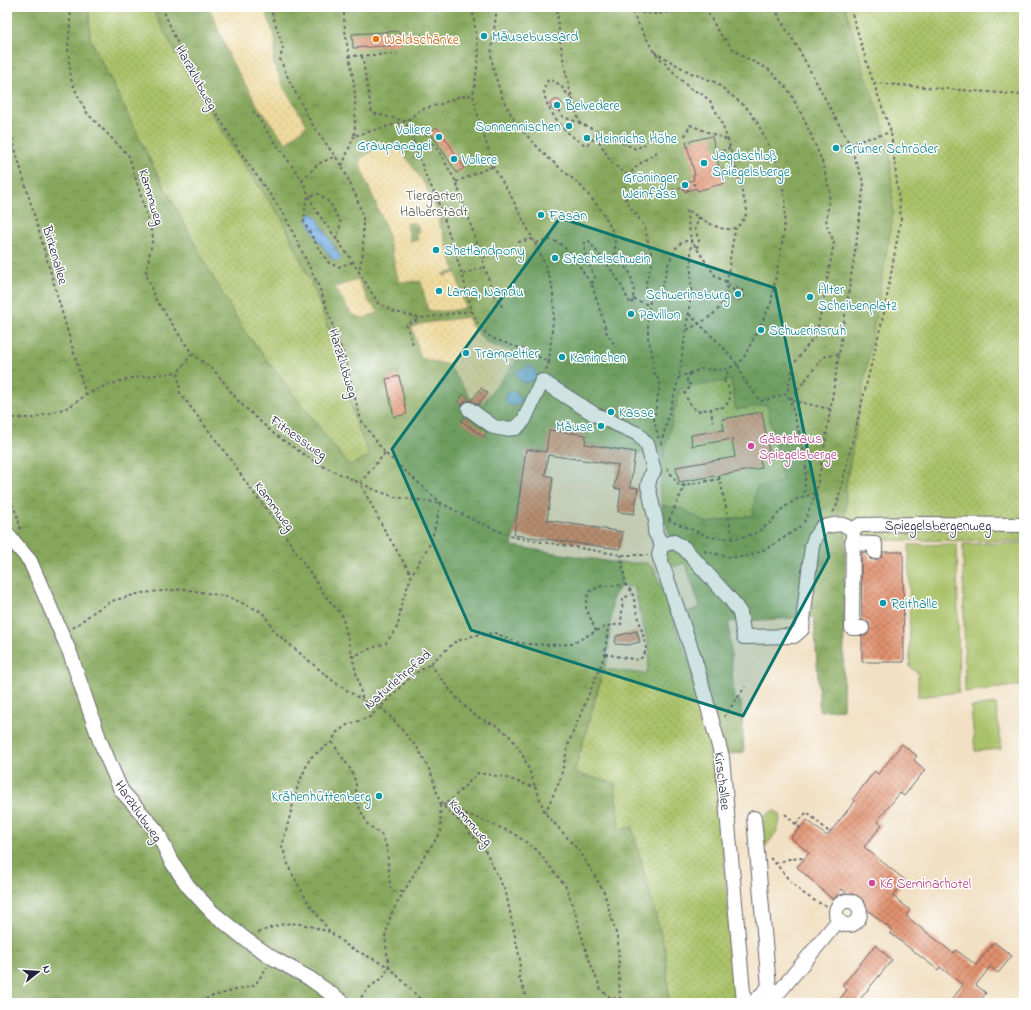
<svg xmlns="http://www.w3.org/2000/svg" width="1031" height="1010" viewBox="0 0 1031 1010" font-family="'Indie Flower',sans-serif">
<defs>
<pattern id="grass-dots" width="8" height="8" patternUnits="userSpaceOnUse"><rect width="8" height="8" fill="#a9c167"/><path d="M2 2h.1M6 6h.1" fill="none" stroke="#899c56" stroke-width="1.8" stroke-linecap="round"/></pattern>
<pattern id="forest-crowns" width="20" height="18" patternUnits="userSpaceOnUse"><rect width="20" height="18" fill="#86a75c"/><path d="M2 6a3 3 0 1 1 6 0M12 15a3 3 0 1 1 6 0" fill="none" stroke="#6d884d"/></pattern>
<pattern id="sand-dots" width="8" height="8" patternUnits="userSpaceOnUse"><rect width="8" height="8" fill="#eeda9e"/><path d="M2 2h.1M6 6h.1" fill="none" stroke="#ccbb89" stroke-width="1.8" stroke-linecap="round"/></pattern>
<pattern id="water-ripples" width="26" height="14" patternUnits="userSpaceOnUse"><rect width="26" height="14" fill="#6fa9df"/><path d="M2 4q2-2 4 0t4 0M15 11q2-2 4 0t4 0" fill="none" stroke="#5b89b6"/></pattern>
<pattern id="building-cross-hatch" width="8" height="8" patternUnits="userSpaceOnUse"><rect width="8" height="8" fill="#e1926f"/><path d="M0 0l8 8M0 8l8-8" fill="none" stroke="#b6775c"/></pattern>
</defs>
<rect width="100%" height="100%" fill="#fff"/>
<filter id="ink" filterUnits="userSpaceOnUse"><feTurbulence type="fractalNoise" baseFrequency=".025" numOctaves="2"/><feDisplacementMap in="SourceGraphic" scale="8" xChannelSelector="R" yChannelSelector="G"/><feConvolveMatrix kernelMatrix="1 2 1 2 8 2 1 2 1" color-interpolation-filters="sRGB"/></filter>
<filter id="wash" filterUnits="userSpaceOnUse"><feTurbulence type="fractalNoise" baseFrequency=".012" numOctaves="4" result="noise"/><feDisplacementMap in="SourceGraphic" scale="16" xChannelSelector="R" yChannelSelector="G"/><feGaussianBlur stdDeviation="0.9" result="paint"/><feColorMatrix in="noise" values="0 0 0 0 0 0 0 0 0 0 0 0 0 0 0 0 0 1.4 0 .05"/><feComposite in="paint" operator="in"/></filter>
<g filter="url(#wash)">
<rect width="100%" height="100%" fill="#f1e0c3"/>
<g fill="url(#grass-dots)" stroke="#667251">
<path d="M 89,7 L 151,7 L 182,64 L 234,151 L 282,219 L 315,291 L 338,355 L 356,423 L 370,456 L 349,466 L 243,329 L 210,272 L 154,168 L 90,38 Z"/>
<path d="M 845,7 L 1024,7 L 1024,541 L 845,540 L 846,486 L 864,71 Z"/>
<path d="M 731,380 L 767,404 L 783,481 L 753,515 L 707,523 L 682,509 L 662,505 L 659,487 L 663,477 L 661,465 L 680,389 Z"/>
<path d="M 667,548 L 674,548 L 700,572 L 689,575 L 685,563 L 670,568 L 665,553 Z"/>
<path d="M 618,563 L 646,563 L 654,568 L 688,659 L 715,759 L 736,1003 L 669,1003 L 666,953 L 632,827 L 619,829 L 615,783 L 574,773 L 604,669 L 646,674 L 647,671 L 650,653 L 634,587 L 621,586 Z"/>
<path d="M 773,810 L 780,814 C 780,831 775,834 765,847 L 761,845 L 759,820 Z"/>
</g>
<path fill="url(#forest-crowns)" stroke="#54644c" d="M 7,7 L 89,7 L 90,38 L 154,168 L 210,272 L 243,329 L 349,466 L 370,456 L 356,423 L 338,355 L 315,291 L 282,219 L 234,151 L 182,64 L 151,7 L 845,7 L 864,71 L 887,137 L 890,154 L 893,215 L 846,486 L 843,709 L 819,711 L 819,694 L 814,617 L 729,622 L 734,699 L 741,701 L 744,752 L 726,755 L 685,613 L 700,607 L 689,575 L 700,572 L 674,548 L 663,516 L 662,505 L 682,509 L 707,523 L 753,515 L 756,487 L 783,481 L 767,404 L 736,410 L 731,380 L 680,389 L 663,458 L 635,452 L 548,438 L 546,452 L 525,449 L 512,546 L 618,563 L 621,586 L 613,597 L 607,661 L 599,685 L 574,773 L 615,783 L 619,829 L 632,827 L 666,953 L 669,1003 L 7,1003 Z"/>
<g fill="url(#sand-dots)" stroke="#887e6c" fill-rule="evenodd">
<path d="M 209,7 L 264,7 L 276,41 L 273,61 L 284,88 L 307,125 L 286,143 L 258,106 L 231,60 Z"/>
<path d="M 378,147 L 400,149 L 424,183 L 437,212 L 440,228 L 442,229 L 455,271 L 443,274 L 444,276 L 456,273 L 465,307 C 452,312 441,312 428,310 L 421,281 L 399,282 L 387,231 L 361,168 L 360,159 ZM 414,222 L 415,225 L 417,225 L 419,232 L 416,233 L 418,240 L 410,241 L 407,224 Z"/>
<path d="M 358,280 L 369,302 L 379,312 L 364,318 L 352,315 L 335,287 Z"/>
<path d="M 468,317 L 471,325 L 486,343 L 510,351 L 516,361 L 480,406 L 471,398 L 449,365 L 421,358 L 412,327 L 421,324 Z"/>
</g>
<g fill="#a9c167" stroke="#667251">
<path d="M 1024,543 L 1024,685 L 965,692 L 963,544 Z"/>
<path d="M 957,544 L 959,692 L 918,697 L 918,673 L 910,667 L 909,545 Z"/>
<path d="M 996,704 L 1001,749 L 975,751 L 971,707 Z"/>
</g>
<g fill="url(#water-ripples)" stroke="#48668d">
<path d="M 310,213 L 316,216 L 341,258 L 338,261 L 332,259 L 316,237 L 307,219 Z"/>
<path d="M 531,366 L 536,373 L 535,379 L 526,383 C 519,381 517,378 516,371 Z"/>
<path d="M 511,391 L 518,394 L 521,400 L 515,406 L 511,405 L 506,403 C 505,397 506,394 511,391 Z"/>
</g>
<g id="blocks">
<g fill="url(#building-cross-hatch)">
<path d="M 399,31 L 400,45 L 353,48 L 352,34 Z"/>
<path d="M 555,100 L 559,100 L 562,103 L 562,107 L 560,111 L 553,110 L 551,107 L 550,103 Z"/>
<path d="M 437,127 L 449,144 L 464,168 L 457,173 L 430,132 Z"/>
<path d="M 712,136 L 719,168 L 721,167 L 725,183 L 697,191 L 696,188 L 685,192 L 682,183 L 694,180 L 693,175 L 695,175 L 686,142 Z"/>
<path d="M 399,376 L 407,414 L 394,417 L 386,379 Z"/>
<path d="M 481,388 L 488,393 L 478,405 L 470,401 L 465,401 L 462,405 L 458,402 L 463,394 L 471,401 Z"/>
<path d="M 762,412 L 769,452 L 759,454 L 762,468 L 679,482 L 676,467 L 735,457 L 732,439 L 692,446 L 691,435 L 724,430 L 722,419 Z"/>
<path d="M 465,416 L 487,432 L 484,437 L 461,421 Z"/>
<path d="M 549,430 L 586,435 L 585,444 L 635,452 L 630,487 L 638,488 L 634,514 L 618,512 L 621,489 L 614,488 L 618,465 L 548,455 L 545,475 L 553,477 L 547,520 L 623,532 L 620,549 L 514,535 L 526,449 L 546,452 Z"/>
<path d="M 867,552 L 870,559 L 875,560 L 882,557 L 883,552 L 903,552 L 904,662 L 862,662 L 862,636 L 867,635 L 870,628 L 869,623 L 862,620 L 861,553 Z"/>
<path d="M 637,631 L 640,642 L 628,645 L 615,644 L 616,636 Z"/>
<path d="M 902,744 L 917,756 L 914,760 L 925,770 L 904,796 L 900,793 L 877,821 L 882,825 L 864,847 L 905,880 L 893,896 L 910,910 L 906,916 L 953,953 L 956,950 L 976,965 L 994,942 L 1012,956 L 998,973 L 990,967 L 976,985 L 986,993 L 978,1003 L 958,1003 L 952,999 L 963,985 L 940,967 L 938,970 L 890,933 L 892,930 L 842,889 L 833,900 L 797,867 L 809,853 L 791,838 L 807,820 L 827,836 L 855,801 L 853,799 L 875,771 L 878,774 Z"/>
<path d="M 875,945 L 892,960 L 857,1003 L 836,1003 L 847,990 L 842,986 Z"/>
</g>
</g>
</g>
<g filter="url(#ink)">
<use href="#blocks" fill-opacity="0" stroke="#6a646b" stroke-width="1"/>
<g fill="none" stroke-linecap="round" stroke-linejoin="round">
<defs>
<g id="minor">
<path d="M 469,409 L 494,427 L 505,429 L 516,428 L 524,420 L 542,381 L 594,414 L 638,434 L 648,446 L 654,471 L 650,477 L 648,486 L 656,521 L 655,532 L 662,545"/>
<path d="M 853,530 L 860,525 L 918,524 L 1024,525"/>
<path d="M 853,530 L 852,628 L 862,628"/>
<path d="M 7,534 L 30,561 L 70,653 L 100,741 L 121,790 L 157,831 L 170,859 L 188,886 L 212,912 L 245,939 L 273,958 L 309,978 L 344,1003"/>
<path d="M 852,543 L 875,544 L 875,552"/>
<path d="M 662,545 L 659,555 L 694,657 L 722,757 L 744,1003"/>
<path d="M 662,545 L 674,542 L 684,548 L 732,601 L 740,613 L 744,637 L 794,636 L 802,629 L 812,546 L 815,537 L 822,527 C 835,525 842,521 853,530"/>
<circle cx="848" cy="913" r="12"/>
<path d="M 769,987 L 775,997 L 838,921"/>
<path d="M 753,1003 L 769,987 L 754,818"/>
</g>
</defs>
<use href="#minor" stroke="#6a646b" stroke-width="16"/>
<g stroke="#6a646b" stroke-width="2" stroke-dasharray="3 3" stroke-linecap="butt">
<path d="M 71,7 L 68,50 L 71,79 L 77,94 L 87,113 L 129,156 L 153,237 L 146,273 L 155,298 L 192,354 L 214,370 L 239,402 L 274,434 L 318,464 L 380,492 L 395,497 L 441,503 L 431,542 L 412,574 L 401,605 L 398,626 L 386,643 L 369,649 L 352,657"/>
<path d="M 162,7 L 186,63 L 238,149 L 285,216 L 320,289 L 343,354 L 361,420 L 385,453 L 441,503 L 473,520 L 513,537 L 621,555 L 648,555"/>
<path d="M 270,7 L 283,47 L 280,59 L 289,80 L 312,124 L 342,166 L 356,196 L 363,218 L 363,252 L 359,271"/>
<path d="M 344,7 C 343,34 351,60 354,86 C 356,103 356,119 354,136 L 406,121 L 420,110 L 441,104 L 458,97 L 473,95"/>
<path d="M 472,7 L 479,54 L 473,95 L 476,109 L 493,166 L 512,198 L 535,243 C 540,242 545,240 550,240 C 568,242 582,272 592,285 L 595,277 C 589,266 583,254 585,242 L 589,241 C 600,257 616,273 624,291 C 627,296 627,301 632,304 L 634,290 L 632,280 L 629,271 L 621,263 L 615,253 L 615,242 L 611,228 L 602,211 L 580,185 L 546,156 L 517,125 L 503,100 L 494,72 L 491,55 L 497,7"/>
<path d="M 629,7 L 654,52 L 689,88 L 702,94 L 710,101 L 719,117 L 728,140 L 747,210 C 746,216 744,219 740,224 C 727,239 699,217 686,209"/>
<path d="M 631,7 L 641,13 L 657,14 L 707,7"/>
<path d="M 775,7 L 781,21 L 798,48 L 849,143 L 864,184 L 854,258 L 824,450 L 816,493 L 803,525"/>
<path d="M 705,8 L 720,34 L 732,48 L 742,56 L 768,69 L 788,89 L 804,119 L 822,161 L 830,192 L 826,224 L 834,242 L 823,303 L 816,334 L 793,365 L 787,394"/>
<path d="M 557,10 C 560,48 567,87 580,123 L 636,149 L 645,144"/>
<path d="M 654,52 L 691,73 L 715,82 L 747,108 L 757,122 L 776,160 L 782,182 L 785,200 L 784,233 L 771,303 L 762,322 L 744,357 L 738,365 L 721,370 L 701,369 L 679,377"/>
<path d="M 348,56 L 397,54"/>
<path d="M 362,56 L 372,113 L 406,121 L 426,176 L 433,190 L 442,212 L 462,274 L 472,311 L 477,322 L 486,334 L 494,339 L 520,348 L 549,362 L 546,370"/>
<path d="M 874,83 L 1024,95"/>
<path d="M 571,98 C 564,91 559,80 548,80 C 547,83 544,87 544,91 C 545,111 569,138 586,145 C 593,141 595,138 596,130"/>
<path d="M 559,110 L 563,117 L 580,123"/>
<path d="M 253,111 L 302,180 L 315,209 L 353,262 L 378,303 L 395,312 L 421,318 L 472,311"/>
<path d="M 7,121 L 86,395"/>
<path d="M 409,126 L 419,128 L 427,135 L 440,153 L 456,182 L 482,258"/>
<path d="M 596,136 L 611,162 L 629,176"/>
<path d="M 685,136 L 690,125 L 728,140"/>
<path d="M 838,147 L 891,132"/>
<path d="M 657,152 C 644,161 630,168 625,184 C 620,203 638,213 645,228 C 646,230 646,234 647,237 C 648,244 653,254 652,261 C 651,275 640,281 651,295 L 657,295 L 663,284 L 669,262 L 676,248 L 682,242 L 691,240 L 716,277 L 727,282 L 734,291 L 736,288 L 742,290 L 744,294 L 743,298 L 738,300 L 733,298 L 734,291"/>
<path d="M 716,153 L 730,148"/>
<path d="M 342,166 L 354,136"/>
<path d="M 302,180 L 318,164 L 336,156"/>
<path d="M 456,182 L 493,166"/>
<path d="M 686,183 L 688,190 L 685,191 L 683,184 Z"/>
<path d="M 687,186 L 695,184"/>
<path d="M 672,190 L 684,187"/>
<path d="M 430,213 L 442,212"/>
<path d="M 336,240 L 341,223 L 330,203 L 319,194 L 309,196 L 306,200 L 304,222 L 319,249 L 329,263 L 338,267 L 353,262"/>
<path d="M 518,242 L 533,239"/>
<path d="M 535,243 L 542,258 L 551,281 L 553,294 L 554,309 L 549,362"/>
<path d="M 697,248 L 699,240 L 695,230 L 699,217"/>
<path d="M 491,254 L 482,258 L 493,293 L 504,309"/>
<path d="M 463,274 L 484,267"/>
<path d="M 592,285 L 607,333 L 616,347"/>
<path d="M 651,295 L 648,313 L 648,338 L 652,352 L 653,370 L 660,383 L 654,420 L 659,440"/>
<path d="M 633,299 L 649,305"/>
<path d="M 689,314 L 722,346 L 738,365 L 744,380 L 760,401 C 770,400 778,395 787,394 L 790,400 L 802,442 L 806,466 L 804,497"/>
<path d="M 687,330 C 702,322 717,315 725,299 C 728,294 726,287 727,281 C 730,263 731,245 736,228"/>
<path d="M 413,344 L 406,324 L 420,319"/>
<path d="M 192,354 L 178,372 L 180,393 L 231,460 L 249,487 L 275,520 L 327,598 L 342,615 L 363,701 L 381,708 L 392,718 L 419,750 L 431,773 L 440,803 L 464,826 L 485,850 L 506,893 L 520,960 L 519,977 L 529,1003"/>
<path d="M 690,373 L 687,380 L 687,383 L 690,384 L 691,386 L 685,393 C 687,401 691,406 697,411 L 711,409"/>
<path d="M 830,409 L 790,400 L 823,357 L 839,354"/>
<path d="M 7,418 L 34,418 L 69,407 L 86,395 L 99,388 L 131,378 L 178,372"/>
<path d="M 713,423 L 711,409 L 723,407 L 729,402 L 730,397 L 728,386 L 723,380 L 728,375 L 726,368"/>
<path d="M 661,444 L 679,377 L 691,295 L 691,240 L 686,209"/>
<path d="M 385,453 L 360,483 L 385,531 L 411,574"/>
<path d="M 667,468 L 679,486 L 720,479"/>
<path d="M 719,476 L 733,539"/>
<path d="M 7,493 L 17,515 L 21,531"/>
<path d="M 833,512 L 836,508 L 884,313 L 901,218 L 891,132 L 869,70 L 850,7"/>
<path d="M 668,520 L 710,537 L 733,539 L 754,534 L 770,523 L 782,509 L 795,500 L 816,493 L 820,516"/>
<path d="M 669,520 L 685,485"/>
<path d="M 704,551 C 713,553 723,556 732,557 C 759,559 782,538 803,525"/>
<path d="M 73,628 L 95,611 L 112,601 L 141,593 L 184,589 L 229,597 L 262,612 L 276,633 L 333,681 L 362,700"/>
<path d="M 596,631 L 586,608 L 588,592 L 602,586 L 626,585"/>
<path d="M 605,654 L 638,660 C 644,657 645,654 646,647 L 632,592 L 626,585 L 621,555"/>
<path d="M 430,664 C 443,681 456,699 472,713 C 479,719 489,722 497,726 C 519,740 527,763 535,787"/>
<path d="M 724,717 L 745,687"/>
<path d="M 332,742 L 351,770 L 356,783 L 356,801 L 368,825 L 381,834 L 387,848 L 390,887 L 394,891 L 404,892"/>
<path d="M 440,803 L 450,801 L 478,773 L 504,777 L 536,788 L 545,813 L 581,853 L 604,892 L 618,940 L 620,1003"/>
<path d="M 443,804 L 513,833 L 537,850 L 566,887 L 575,912 L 587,954 L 601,990 L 611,998 L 621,999"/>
<path d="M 545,813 L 560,780 L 569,742 L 599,670 L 605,654 L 608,626"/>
<path d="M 785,814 L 800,828"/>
<path d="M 796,824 L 807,812 L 829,832"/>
<path d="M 770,858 C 779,866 785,876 793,884 C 804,895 820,906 836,908"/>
<path d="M 776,863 L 789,859 L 804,858"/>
<path d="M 852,901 L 853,898"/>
<path d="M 258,933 C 288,919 299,922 329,932"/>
<path d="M 357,1002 L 370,987 L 383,977 L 389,967 L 385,937 L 391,914 L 425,855 L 441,832 L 440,803"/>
<path d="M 201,1003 L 209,997 L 255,985 L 267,967"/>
<path d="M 424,1003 L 389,967 L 349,947 L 330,932 L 308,902 L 290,870 L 282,846 L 298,785 L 310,758 L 332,742 L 336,733 L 347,725 L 370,717 L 413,675 L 430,664 L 455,642 L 475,635 L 495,633 L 519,643 L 545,645 L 572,644 L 596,631 L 608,626 L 621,624 L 623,598 L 628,596"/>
</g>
<use href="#minor" stroke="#fff" stroke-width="14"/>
</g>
</g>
<path fill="#0f766e" fill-opacity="0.2" stroke="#0f766e" stroke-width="3" stroke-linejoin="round" d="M 560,218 L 775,288 L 829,557 L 743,716 L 471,630 L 392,449 Z"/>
<g fill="#0f9aa8" stroke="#fff" stroke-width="1.5">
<circle cx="484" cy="36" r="4"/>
<circle cx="557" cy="105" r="4"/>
<circle cx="569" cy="126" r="4"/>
<circle cx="439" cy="137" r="4"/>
<circle cx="587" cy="138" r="4"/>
<circle cx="836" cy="148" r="4"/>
<circle cx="454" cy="159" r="4"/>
<circle cx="704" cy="163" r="4"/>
<circle cx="685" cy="185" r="4"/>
<circle cx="541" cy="215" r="4"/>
<circle cx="436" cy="250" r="4"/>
<circle cx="555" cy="258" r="4"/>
<circle cx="439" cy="291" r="4"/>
<circle cx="738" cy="294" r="4"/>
<circle cx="810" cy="297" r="4"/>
<circle cx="631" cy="314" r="4"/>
<circle cx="761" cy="330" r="4"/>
<circle cx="466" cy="353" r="4"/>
<circle cx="562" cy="357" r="4"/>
<circle cx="611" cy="412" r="4"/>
<circle cx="601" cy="426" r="4"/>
<circle cx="883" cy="603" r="4"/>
<circle cx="379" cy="796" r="4"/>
</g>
<circle fill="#e8710a" stroke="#fff" stroke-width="1.5" cx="376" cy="39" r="4"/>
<g fill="#d1479c" stroke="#fff" stroke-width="1.5">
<circle cx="751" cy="446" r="4"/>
<circle cx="872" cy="883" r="4"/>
</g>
<g text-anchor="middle" stroke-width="3" stroke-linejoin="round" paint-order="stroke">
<g font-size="14" fill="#0d838f" stroke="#fff" text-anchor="start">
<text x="492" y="41">Mäusebussard</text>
<text x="565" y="110">Belvedere</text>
<text x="561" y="131" text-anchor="end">Sonnennischen</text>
<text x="431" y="134" text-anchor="end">Voliere<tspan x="431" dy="16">Graupapagei</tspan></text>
<text x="595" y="143">Heinrichs Höhe</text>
<text x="844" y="153">Grüner Schröder</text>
<text x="712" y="160">Jagdschloß<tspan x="712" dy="16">Spiegelsberge</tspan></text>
<text x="462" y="164">Voliere</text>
<text x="677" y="182" text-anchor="end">Gröninger<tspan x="677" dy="16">Weinfass</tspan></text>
<text x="549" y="220">Fasan</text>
<text x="444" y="255">Shetlandpony</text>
<text x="563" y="263">Stachelschwein</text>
<text x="818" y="294">Alter<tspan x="818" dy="16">Scheibenplatz</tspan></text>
<text x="447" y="296">Lama, Nandu</text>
<text x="730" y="299" text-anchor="end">Schwerinsburg</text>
<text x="639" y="319">Pavillon</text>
<text x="769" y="335">Schwerinsruh</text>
<text x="474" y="358">Trampeltier</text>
<text x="570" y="362">Kaninchen</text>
<text x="619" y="417">Kasse</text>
<text x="593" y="431" text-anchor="end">Mäuse</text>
<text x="891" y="608">Reithalle</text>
<text x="371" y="801" text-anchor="end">Krähenhüttenberg</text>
</g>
<g font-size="14" fill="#c56008" stroke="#fff" text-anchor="start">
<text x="384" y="44">Waldschänke</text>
</g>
<g font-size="14" fill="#22223b" stroke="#fff">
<text transform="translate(197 77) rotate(61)" y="5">Harzklubweg</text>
<text transform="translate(152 197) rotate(73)" y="5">Kammweg</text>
<text transform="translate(56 255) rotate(74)" y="5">Birkenallee</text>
<text transform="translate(344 363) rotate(73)" y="5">Harzklubweg</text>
<text transform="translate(299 437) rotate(35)" y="5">Fitnessweg</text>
<text transform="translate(275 506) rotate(53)" y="5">Kammweg</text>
<text x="938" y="530">Spiegelsbergenweg</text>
<text transform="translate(397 679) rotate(-41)" y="5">Naturlehrpfad</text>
<text transform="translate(723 781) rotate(83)" y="5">Kirschallee</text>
<text transform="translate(139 811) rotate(55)" y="5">Harzklubweg</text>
<text transform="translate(471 822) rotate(48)" y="5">Kammweg</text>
</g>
<g font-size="14" fill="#515a4a" stroke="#fff">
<text x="434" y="200">Tiergarten<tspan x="434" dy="16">Halberstadt</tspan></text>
</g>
<g font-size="14" fill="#b23c85" stroke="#fff" text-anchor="start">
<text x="759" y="443">Gästehaus<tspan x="759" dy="16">Spiegelsberge</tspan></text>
<text x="880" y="888">K6 Seminarhotel</text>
</g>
</g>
<rect width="1031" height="1010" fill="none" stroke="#fff" stroke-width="24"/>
<g transform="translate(38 972) rotate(73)" stroke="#ffffff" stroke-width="3" paint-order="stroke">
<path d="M0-3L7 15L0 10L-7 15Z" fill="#22223b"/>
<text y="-6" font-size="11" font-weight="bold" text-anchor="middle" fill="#22223b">N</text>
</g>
</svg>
